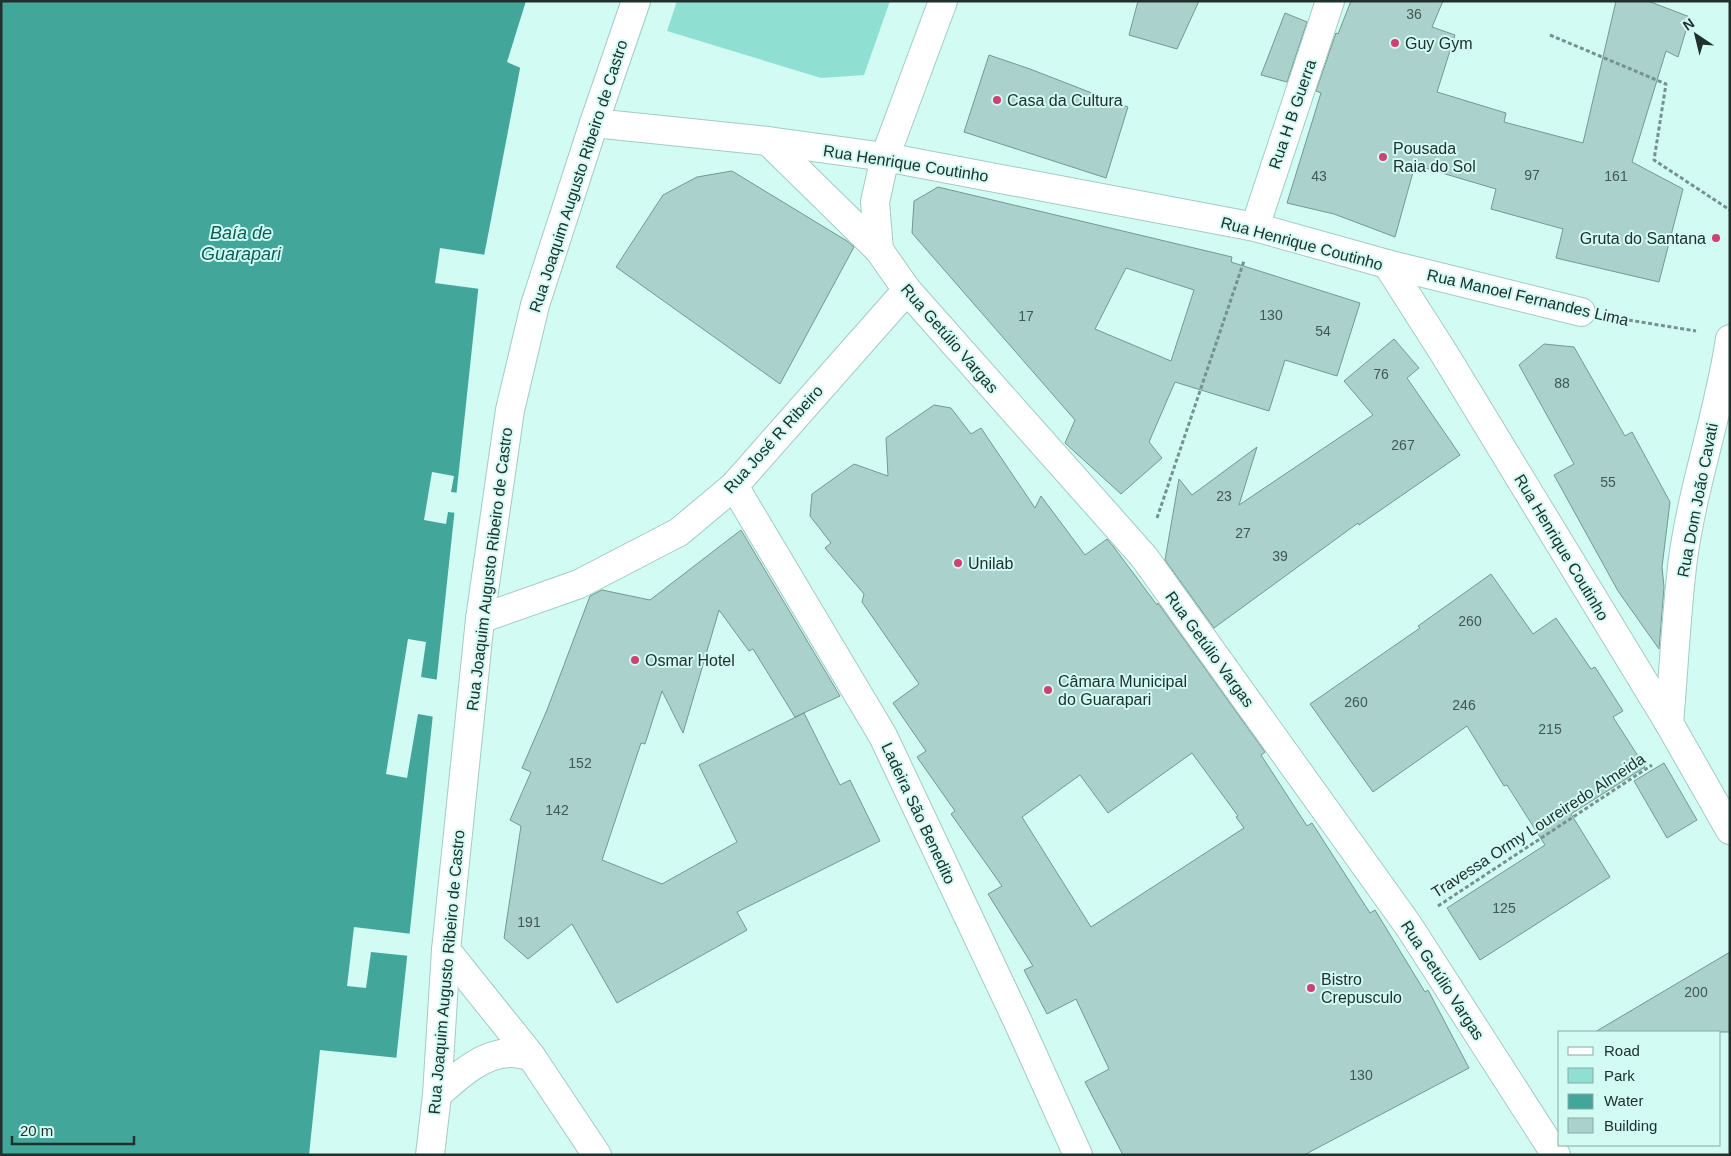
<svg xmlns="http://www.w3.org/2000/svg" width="1731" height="1156" viewBox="0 0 1731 1156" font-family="Arial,sans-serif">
<rect width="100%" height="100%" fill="#d2fbf4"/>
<path fill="#8fdfd3" d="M 677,1 L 890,1 L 864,75 L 821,78 L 667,31 Z"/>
<path fill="#43a69a" d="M 1,1 L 533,1 L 479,282 L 394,1080 L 332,1075 L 326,1155 L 1,1155 Z"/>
<g fill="#d2fbf4">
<path d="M 526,1 L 536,1 L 523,69 L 507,62 Z"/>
<path d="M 440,248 L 486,255 L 480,289 L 435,283 Z"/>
<path d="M 432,472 L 454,476 L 451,492 L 459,493 L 457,513 L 448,512 L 446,524 L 424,520 Z"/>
<path d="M 408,639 L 426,642 L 421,677 L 439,680 L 435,717 L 418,714 L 407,778 L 386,774 Z"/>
<path d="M 354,927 L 412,934 L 410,956 L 371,952 L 366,988 L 347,986 Z"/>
<path d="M 320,1050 L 399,1058 L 397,1081 L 395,1083 L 335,1077 L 328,1155 L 309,1155 Z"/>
</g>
<g fill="#aad1cb" stroke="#729992" fill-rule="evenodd">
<path d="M 1138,1 L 1199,1 L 1177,49 L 1129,35 Z"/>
<path d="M 1351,1 L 1443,1 L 1432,27 L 1455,35 L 1437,92 L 1506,113 L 1504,122 L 1583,143 L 1616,1 L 1648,1 L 1690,17 L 1678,57 L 1666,51 L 1632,162 L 1683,189 L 1659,282 L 1556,258 L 1563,229 L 1491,209 L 1496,189 L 1415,165 L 1395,237 L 1334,214 L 1287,203 L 1321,93 L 1316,91 L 1336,33 L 1338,34 Z"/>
<path d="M 1285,13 L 1307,22 L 1287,82 L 1261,75 Z"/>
<path d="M 989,55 L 1030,69 L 1128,107 L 1106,178 L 964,132 Z"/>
<path d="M 732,171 L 847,241 L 854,247 L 780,384 L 616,267 L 663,195 L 697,177 Z"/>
<path d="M 938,187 L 1232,257 L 1231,262 L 1360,303 L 1337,376 L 1285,360 L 1269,411 L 1175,382 L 1149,442 L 1162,458 L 1121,494 L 1065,443 L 1075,420 L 912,233 L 914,201 ZM 1126,268 L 1194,290 L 1171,361 L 1095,329 Z"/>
<path d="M 1394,339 L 1419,368 L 1407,378 L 1460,455 L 1359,525 L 1358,523 L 1214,628 L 1165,560 L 1179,479 L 1192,495 L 1257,447 L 1239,505 L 1373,415 L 1344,381 Z"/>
<path d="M 1544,344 L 1574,347 L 1625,436 L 1632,432 L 1670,502 L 1662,567 L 1664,587 L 1659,649 L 1618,591 L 1554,475 L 1574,464 L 1519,365 Z"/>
<path d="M 934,405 L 951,408 L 971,434 L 981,428 L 1035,508 L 1041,496 L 1085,555 L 1107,539 L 1113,546 L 1157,605 L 1158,603 L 1265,752 L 1261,755 L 1307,826 L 1312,823 L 1370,913 L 1375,910 L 1425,992 L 1428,990 L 1469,1068 L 1304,1155 L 1123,1155 L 1085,1082 L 1109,1069 L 1076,999 L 1047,1014 L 1024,970 L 1033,966 L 988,894 L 1002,886 L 951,814 L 955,811 L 917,757 L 926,751 L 893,703 L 919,684 L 862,602 L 864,594 L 825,548 L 831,543 L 810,516 L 812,494 L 854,464 L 888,476 L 886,438 ZM 1192,753 L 1238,816 L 1236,817 L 1244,828 L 1091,927 L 1022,817 L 1080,775 L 1108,813 Z"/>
<path d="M 741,530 L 840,696 L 795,717 L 753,649 L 749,651 L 719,610 L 683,733 L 662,691 L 645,744 L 641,743 L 602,860 L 662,884 L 737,842 L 699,765 L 804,713 L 840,785 L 850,780 L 880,841 L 737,912 L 747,930 L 617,1003 L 572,924 L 528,959 L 504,938 L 521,826 L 510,820 L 531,772 L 522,768 L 547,710 L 590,596 L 602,590 L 650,600 Z"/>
<path d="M 1491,574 L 1533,634 L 1556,618 L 1591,669 L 1595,667 L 1623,711 L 1613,717 L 1645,767 L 1571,814 L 1610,877 L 1480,960 L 1447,908 L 1545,845 L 1507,785 L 1504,786 L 1467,726 L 1373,792 L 1310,704 L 1420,628 L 1418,626 Z"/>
<path d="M 1664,763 L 1697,820 L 1667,838 L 1634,781 Z"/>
<path d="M 1730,952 L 1730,1032 L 1595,1032 Z"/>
</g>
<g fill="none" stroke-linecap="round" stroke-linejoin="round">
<defs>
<g id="street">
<path d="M 594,123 L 636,1"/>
<path d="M 885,157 L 943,1"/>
<path d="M 1255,227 L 1330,1"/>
<path d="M 1387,264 L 1581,312"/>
<path d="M 734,486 L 883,736 L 1018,1022 L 1078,1155"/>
<path d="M 480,619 L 579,584 L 679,532 L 734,486 L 907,290"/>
<path d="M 1669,723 C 1674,669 1676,614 1683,559 C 1693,485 1719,413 1730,339"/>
<path d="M 437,1095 C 457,1077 482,1053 511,1053 C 518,1053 525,1055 531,1056 L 597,1155"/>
</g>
<g id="secondary">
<path d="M 768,141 L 879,250"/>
<path d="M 885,157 L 875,202 L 879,250 L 907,290 L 1144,557 L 1408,925 L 1556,1155"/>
<path d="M 446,950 L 531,1056"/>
<path d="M 430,1155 L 437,1095 L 446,950 L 480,619 L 510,410 L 535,305 L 594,123 L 768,141 L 885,157 L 1255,227 L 1387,264 L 1445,355 L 1669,723 L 1730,830"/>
</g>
</defs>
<use href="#street" stroke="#a3cbc4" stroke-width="30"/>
<use href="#secondary" stroke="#a3cbc4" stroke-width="30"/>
<g stroke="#76928d" stroke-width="3" stroke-dasharray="4 2.5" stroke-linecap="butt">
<path d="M 1550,35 L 1666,84 L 1654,160 L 1730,210"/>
<path d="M 1616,318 L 1696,331"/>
<path d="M 1157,518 L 1244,261"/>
<path d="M 1438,906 L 1652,765"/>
</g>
<use href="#street" stroke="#fff" stroke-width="28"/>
<use href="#secondary" stroke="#fff" stroke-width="28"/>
</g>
<g fill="#ce4171" stroke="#d2fbf4" stroke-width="2">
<circle cx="1395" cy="43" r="5"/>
<circle cx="997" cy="100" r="5"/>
<circle cx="1383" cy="157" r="5"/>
<circle cx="1716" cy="238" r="5"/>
<circle cx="958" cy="563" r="5"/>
<circle cx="635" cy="660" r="5"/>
<circle cx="1048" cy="690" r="5"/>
<circle cx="1311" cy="988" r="5"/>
</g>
<g text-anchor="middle" stroke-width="4" stroke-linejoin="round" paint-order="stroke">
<g font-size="14" fill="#425854">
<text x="1414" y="19">36</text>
<text x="1532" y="180">97</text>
<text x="1319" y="181">43</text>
<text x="1616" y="181">161</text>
<text x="1271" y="320">130</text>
<text x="1026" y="321">17</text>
<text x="1323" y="336">54</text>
<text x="1381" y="379">76</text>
<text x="1562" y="388">88</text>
<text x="1403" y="450">267</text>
<text x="1608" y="487">55</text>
<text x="1224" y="501">23</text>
<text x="1243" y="538">27</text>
<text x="1280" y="561">39</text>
<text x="1470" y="626">260</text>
<text x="1356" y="707">260</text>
<text x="1464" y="710">246</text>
<text x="1550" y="734">215</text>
<text x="580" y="768">152</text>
<text x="557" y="815">142</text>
<text x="1504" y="913">125</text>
<text x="529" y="927">191</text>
<text x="1696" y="997">200</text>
<text x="1361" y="1080">130</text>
</g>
<g font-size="16" fill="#20302d" stroke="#d2fbf4" text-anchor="start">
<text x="1405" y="49">Guy Gym</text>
<text x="1007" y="106">Casa da Cultura</text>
<text x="1393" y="154">Pousada<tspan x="1393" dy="18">Raia do Sol</tspan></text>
<text x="1706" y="244" text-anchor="end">Gruta do Santana</text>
<text x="968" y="569">Unilab</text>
<text x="645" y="666">Osmar Hotel</text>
<text x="1058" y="687">Câmara Municipal<tspan x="1058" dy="18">do Guarapari</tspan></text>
<text x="1321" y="985">Bistro<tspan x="1321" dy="18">Crepusculo</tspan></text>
</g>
<g font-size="16" fill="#20302d" stroke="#d2fbf4">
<text transform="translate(1292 114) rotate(-71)" y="6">Rua H B Guerra</text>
<text transform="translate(906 163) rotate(9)" y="6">Rua Henrique Coutinho</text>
<text transform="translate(578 176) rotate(-72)" y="6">Rua Joaquim Augusto Ribeiro de Castro</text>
<text transform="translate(1302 243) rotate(15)" y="6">Rua Henrique Coutinho</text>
<text transform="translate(1528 297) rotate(13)" y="6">Rua Manoel Fernandes Lima</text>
<text transform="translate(950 338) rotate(49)" y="6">Rua Getúlio Vargas</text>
<text transform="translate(773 439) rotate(-48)" y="6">Rua José R Ribeiro</text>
<text transform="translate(1697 500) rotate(-79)" y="6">Rua Dom João Cavati</text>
<text transform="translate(1562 547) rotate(59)" y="6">Rua Henrique Coutinho</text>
<text transform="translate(489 569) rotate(-83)" y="6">Rua Joaquim Augusto Ribeiro de Castro</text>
<text transform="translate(1210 649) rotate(54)" y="6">Rua Getúlio Vargas</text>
<text transform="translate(919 813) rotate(65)" y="6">Ladeira São Benedito</text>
<text transform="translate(1538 825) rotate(-33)" y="6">Travessa Ormy Loureiredo Almeida</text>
<text transform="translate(446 972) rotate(-85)" y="6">Rua Joaquim Augusto Ribeiro de Castro</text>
<text transform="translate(1443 980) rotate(57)" y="6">Rua Getúlio Vargas</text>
</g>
<g font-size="18" font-style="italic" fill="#085e55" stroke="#d2fbf4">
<text x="241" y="239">Baía de<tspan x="241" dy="21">Guarapari</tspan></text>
</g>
</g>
<rect width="1731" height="1156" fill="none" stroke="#20302d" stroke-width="5"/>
<rect x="1558" y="1031" width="162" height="115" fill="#d2fbf4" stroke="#8baaa4"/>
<rect x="1568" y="1047" width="25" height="8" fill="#ffffff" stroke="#8baaa4"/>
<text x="1604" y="1056" font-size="15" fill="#20302d">Road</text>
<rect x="1568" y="1068" width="25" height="15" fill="#8fdfd3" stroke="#8baaa4"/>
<text x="1604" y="1081" font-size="15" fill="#20302d">Park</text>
<rect x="1568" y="1094" width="25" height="15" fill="#43a69a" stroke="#8baaa4"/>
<text x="1604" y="1106" font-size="15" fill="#20302d">Water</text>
<rect x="1568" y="1118" width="25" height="15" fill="#aad1cb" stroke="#8baaa4"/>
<text x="1604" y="1131" font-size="15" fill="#20302d">Building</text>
<g transform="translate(1696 35) rotate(325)" stroke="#d2fbf4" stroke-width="4" paint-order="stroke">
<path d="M0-4L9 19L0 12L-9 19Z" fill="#20302d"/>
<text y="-8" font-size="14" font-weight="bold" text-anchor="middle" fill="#20302d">N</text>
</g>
<path d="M12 1136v8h122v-8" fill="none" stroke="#20302d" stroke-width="2.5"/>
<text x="20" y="1136" font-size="15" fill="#20302d" stroke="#d2fbf4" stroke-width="4" paint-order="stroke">20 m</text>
</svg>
